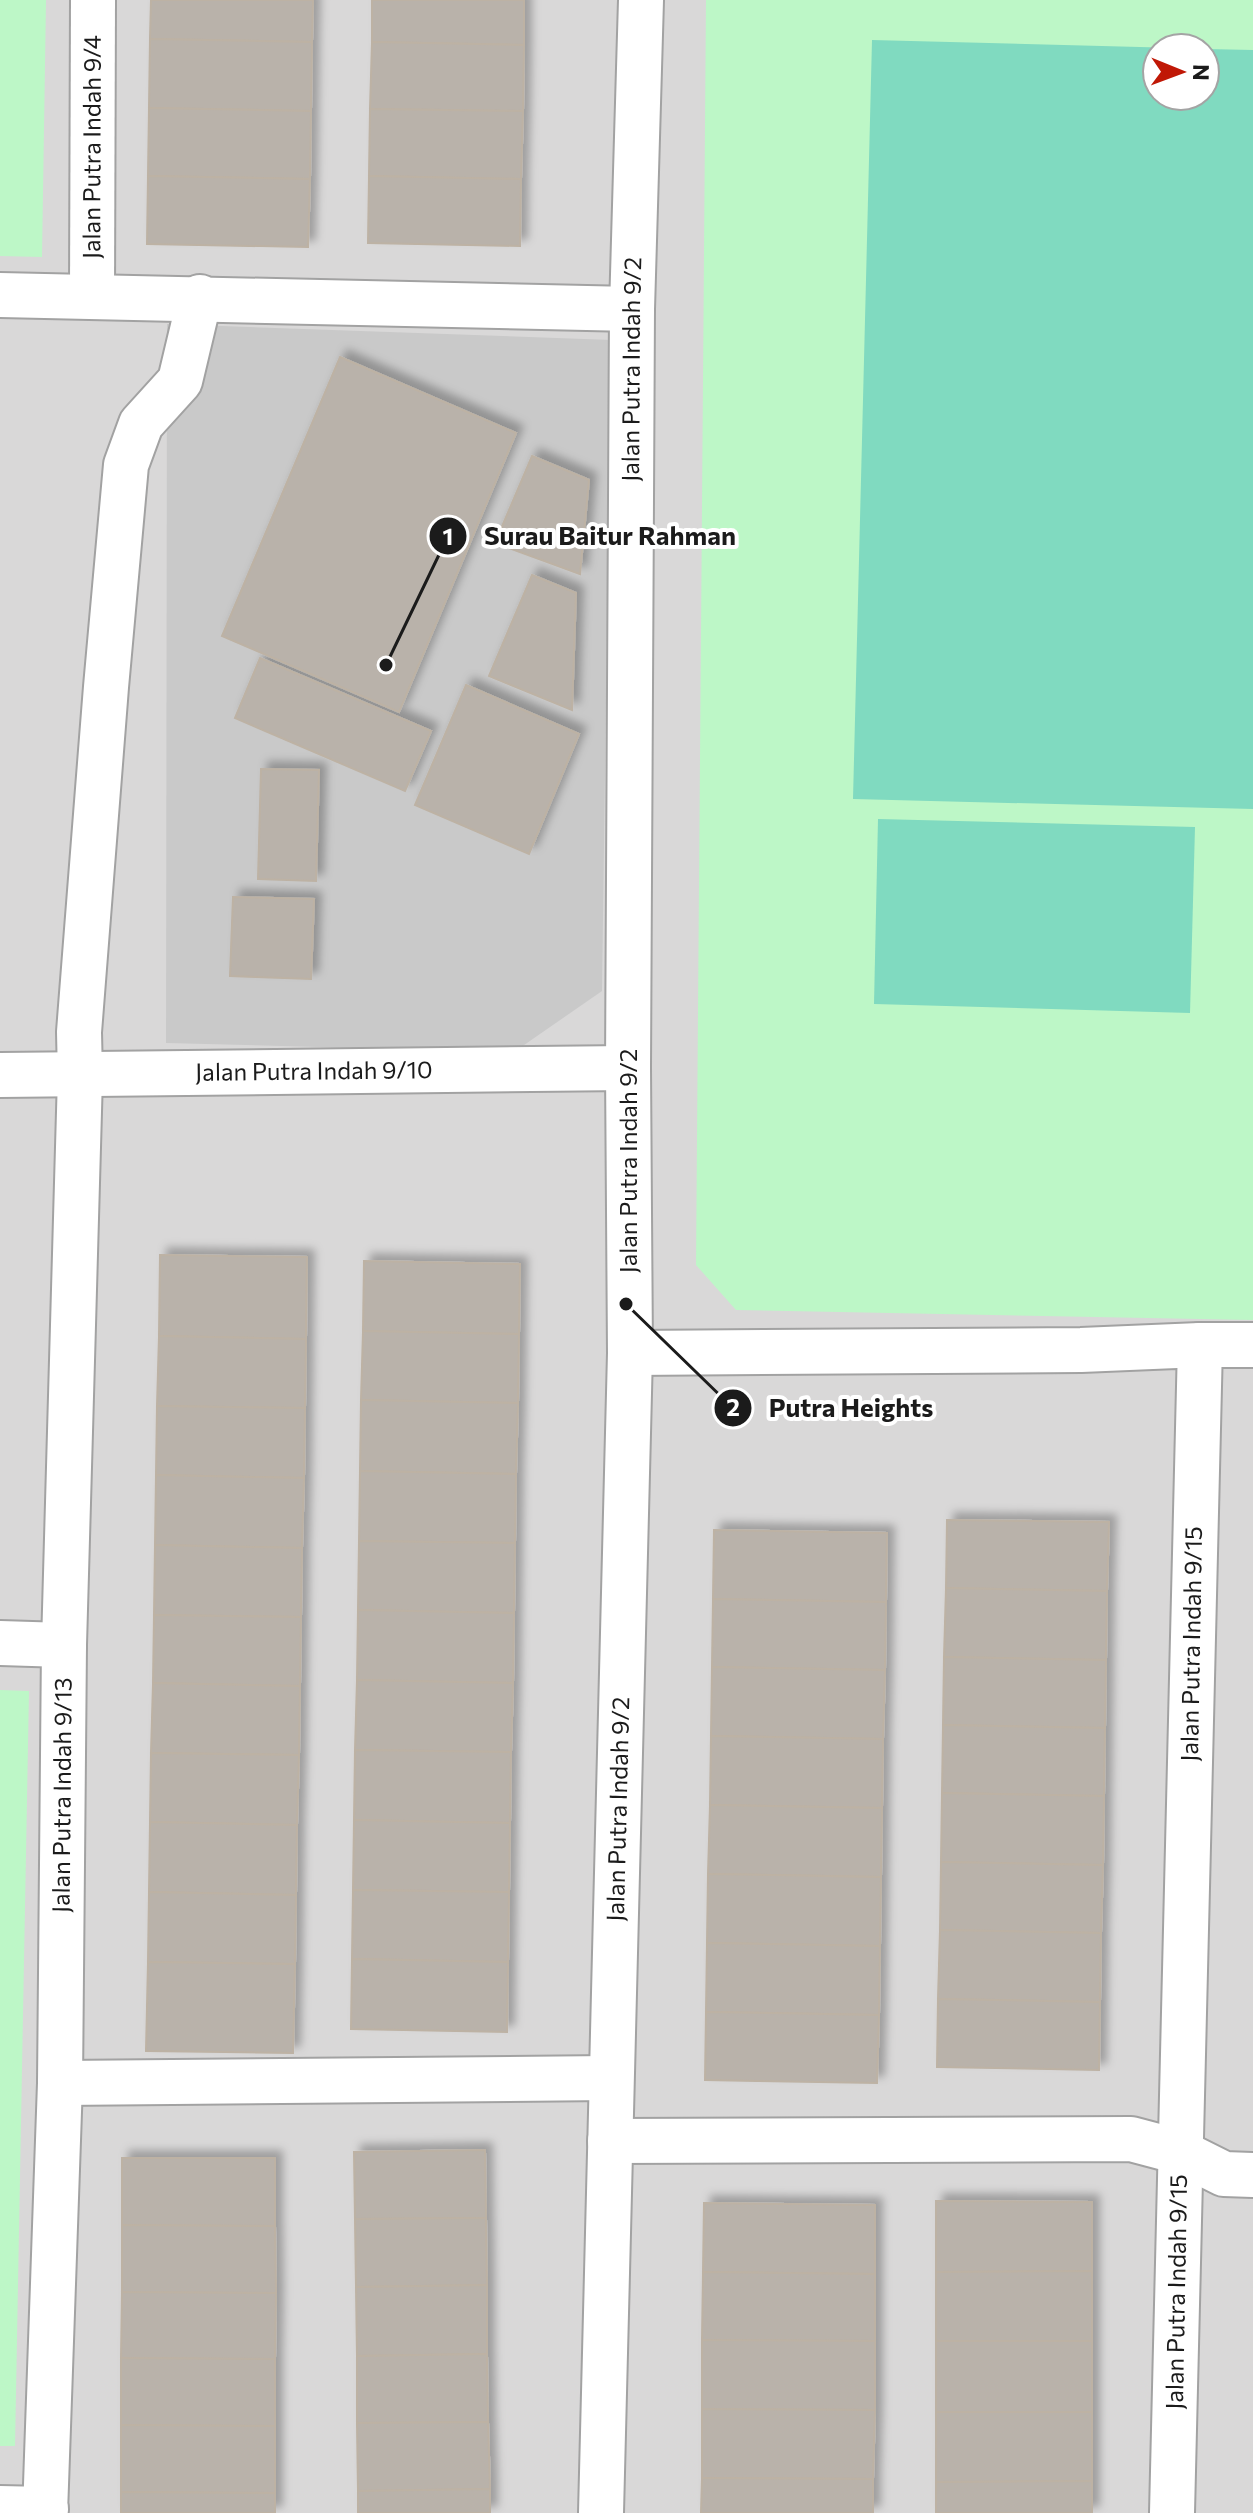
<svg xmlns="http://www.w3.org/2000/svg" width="1253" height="2513" viewBox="0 0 1253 2513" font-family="Commissioner,sans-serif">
<defs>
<filter id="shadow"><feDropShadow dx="7" dy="-7" stdDeviation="4" flood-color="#0004"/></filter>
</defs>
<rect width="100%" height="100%" fill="#eceae1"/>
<path fill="#d9d8d8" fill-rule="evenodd" d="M 0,0 L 1253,0 L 1253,2513 L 0,2513 ZM 1157,48 L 1205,48 L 1205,96 L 1157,96 Z"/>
<path fill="#c9c9c9" d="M 167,324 L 611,340 L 602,991 L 514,1052 L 166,1043 Z"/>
<g fill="#bdf7c7" fill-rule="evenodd">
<path d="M 0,0 L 46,0 L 42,257 L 0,256 Z"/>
<path d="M 706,0 L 1253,0 L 1253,1320 L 736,1310 L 696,1265 ZM 1157,48 L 1205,48 L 1205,96 L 1157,96 Z"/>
<path d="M 0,1690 L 29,1691 L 15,2446 L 0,2446 Z"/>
</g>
<g fill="#80dac0">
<path d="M 872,40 L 1178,48 L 1157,48 L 1157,96 L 1205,96 L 1205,49 L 1253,50 L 1253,809 L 853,799 Z"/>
<path d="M 878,819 L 1195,827 L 1190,1013 L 874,1004 Z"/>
</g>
<g fill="#b9b2aa" stroke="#bdb2a4" stroke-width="2" filter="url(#shadow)">
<path d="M 151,0 L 313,0 L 312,42 L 150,39 Z"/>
<path d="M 372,0 L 524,0 L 524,45 L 372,42 Z"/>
<path d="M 150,39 L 312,42 L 311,111 L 149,108 Z"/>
<path d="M 372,42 L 524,45 L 523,111 L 370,109 Z"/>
<path d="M 149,108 L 311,111 L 310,179 L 148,176 Z"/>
<path d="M 370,109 L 523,111 L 521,179 L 369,176 Z"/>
<path d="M 148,176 L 310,179 L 308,247 L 147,244 Z"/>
<path d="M 369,176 L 521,179 L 520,246 L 368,243 Z"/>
<path d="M 340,357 L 516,433 L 399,712 L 222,636 Z"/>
<path d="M 532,456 L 589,480 L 580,574 L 495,543 Z"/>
<path d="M 532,575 L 576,593 L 572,710 L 489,676 Z"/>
<path d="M 260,658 L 431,731 L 405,791 L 235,718 Z"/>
<path d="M 466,685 L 579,734 L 529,854 L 415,805 Z"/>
<path d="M 261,769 L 319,770 L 316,881 L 258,879 Z"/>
<path d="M 233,897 L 314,899 L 311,979 L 230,976 Z"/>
<path d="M 160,1255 L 307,1257 L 306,1339 L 159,1336 Z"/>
<path d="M 364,1261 L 520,1264 L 519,1334 L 363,1331 Z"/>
<path d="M 363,1331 L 519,1334 L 518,1403 L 361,1400 Z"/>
<path d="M 159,1336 L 306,1339 L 305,1408 L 157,1406 Z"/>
<path d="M 361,1400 L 518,1403 L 516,1474 L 360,1471 Z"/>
<path d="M 157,1406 L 305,1408 L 304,1478 L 156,1475 Z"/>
<path d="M 360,1471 L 516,1474 L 515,1543 L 359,1541 Z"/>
<path d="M 156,1475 L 304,1478 L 302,1548 L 155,1545 Z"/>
<path d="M 947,1520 L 1109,1522 L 1107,1591 L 946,1588 Z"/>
<path d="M 714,1530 L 887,1533 L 886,1602 L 713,1599 Z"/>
<path d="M 359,1541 L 515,1543 L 514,1613 L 358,1610 Z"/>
<path d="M 155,1545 L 302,1548 L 301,1617 L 154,1615 Z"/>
<path d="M 946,1588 L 1107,1591 L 1106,1660 L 944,1657 Z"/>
<path d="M 713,1599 L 886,1602 L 885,1670 L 712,1667 Z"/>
<path d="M 358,1610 L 514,1613 L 513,1683 L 357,1680 Z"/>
<path d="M 154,1615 L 301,1617 L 300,1686 L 153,1683 Z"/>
<path d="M 944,1657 L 1106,1660 L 1105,1728 L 943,1725 Z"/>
<path d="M 712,1667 L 885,1670 L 883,1739 L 711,1736 Z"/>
<path d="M 357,1680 L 513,1683 L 511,1752 L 355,1750 Z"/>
<path d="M 153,1683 L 300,1686 L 299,1755 L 151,1753 Z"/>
<path d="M 943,1725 L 1105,1728 L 1104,1796 L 942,1793 Z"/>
<path d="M 711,1736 L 883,1739 L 882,1808 L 710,1805 Z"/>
<path d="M 355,1750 L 511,1752 L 510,1823 L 354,1820 Z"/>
<path d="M 151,1753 L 299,1755 L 297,1825 L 150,1822 Z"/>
<path d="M 942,1793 L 1104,1796 L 1103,1865 L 941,1862 Z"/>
<path d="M 710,1805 L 882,1808 L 881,1877 L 708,1874 Z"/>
<path d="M 354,1820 L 510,1823 L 509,1892 L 353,1890 Z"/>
<path d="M 150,1822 L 297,1825 L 296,1895 L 149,1892 Z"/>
<path d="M 941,1862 L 1103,1865 L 1101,1933 L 940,1930 Z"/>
<path d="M 708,1874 L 881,1877 L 880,1946 L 707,1943 Z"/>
<path d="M 353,1890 L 509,1892 L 508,1962 L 352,1959 Z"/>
<path d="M 149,1892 L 296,1895 L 295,1964 L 148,1962 Z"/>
<path d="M 940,1930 L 1101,1933 L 1100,2002 L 938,1999 Z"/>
<path d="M 707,1943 L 880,1946 L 879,2015 L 706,2012 Z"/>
<path d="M 352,1959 L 508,1962 L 507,2032 L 351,2029 Z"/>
<path d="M 148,1962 L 295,1964 L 293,2053 L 146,2051 Z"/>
<path d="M 938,1999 L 1100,2002 L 1099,2070 L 937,2067 Z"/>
<path d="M 706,2012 L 879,2015 L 877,2083 L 705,2080 Z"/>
<path d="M 485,2150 L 486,2218 L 355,2219 L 354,2152 Z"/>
<path d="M 122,2158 L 275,2158 L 275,2226 L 122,2225 Z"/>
<path d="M 936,2201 L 1092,2202 L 1092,2271 L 936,2272 Z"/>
<path d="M 704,2203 L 875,2205 L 875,2274 L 703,2272 Z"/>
<path d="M 486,2218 L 487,2285 L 356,2287 L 355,2219 Z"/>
<path d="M 122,2225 L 275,2226 L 276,2293 L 122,2292 Z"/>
<path d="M 1092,2271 L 1092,2341 L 936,2341 L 936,2272 Z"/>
<path d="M 703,2272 L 875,2274 L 875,2341 L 702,2340 Z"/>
<path d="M 487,2285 L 487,2354 L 357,2356 L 356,2287 Z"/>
<path d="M 122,2292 L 276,2293 L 275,2359 L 121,2358 Z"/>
<path d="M 702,2340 L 875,2341 L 875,2410 L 702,2409 Z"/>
<rect x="936" y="2341" width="156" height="71"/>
<path d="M 487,2354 L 488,2422 L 357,2423 L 357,2356 Z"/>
<path d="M 121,2358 L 275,2359 L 275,2426 L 121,2425 Z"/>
<path d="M 702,2409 L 875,2410 L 873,2479 L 702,2478 Z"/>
<path d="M 936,2412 L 1092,2412 L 1092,2481 L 936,2482 Z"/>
<path d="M 488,2422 L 490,2489 L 358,2491 L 357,2423 Z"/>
<path d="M 121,2425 L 275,2426 L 275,2493 L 121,2492 Z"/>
<path d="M 702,2478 L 873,2479 L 873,2513 L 701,2513 Z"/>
<path d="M 1092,2481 L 1092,2513 L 936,2513 L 936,2482 Z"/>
<path d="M 490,2489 L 490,2513 L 358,2513 L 358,2491 Z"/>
<path d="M 121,2492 L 275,2493 L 275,2513 L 121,2513 Z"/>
</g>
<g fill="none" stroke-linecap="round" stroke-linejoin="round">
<defs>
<g id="minor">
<path d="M 0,295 L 632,309"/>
<path id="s1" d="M 92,295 L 93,0"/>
<path id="s2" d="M 0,1075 L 628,1068"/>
<path d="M 1200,1345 L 1253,1345"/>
<path d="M 630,1353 L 1081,1350 L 1200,1345 L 1172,2513"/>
<path d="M 0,1643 L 64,1645"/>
<path d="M 60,2083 L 610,2078"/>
<path d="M 610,2141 L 1131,2139 L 1180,2152 L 1224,2174 L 1253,2175"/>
<path d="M 0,2508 L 46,2509"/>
<path id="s3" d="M 45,2513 L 60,2083 L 64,1645 L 80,1076 L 79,1032 L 106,687 L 126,465 L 141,424 L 180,381 L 200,297"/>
<path id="s4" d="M 601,2513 L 630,1353 L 628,1068 L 632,309 L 641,0"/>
</g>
</defs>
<use href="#minor" stroke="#a2a2a2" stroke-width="48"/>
<use href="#minor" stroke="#fff" stroke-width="44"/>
</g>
<g text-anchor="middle" stroke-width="8" stroke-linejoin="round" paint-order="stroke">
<g font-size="24" fill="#1b1b1b" stroke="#fff">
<text dy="8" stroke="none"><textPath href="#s1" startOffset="148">Jalan Putra Indah 9/4</textPath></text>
<text dy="8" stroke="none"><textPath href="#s4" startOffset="2144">Jalan Putra Indah 9/2</textPath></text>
<text dy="8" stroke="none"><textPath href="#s2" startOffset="314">Jalan Putra Indah 9/10</textPath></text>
<text transform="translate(629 1161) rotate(-90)" y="8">Jalan Putra Indah 9/2</text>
<text transform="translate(1192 1644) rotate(-89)" y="8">Jalan Putra Indah 9/15</text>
<text dy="8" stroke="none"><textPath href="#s3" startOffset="718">Jalan Putra Indah 9/13</textPath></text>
<text dy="8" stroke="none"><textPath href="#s4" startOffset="704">Jalan Putra Indah 9/2</textPath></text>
<text transform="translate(1177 2292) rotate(-89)" y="8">Jalan Putra Indah 9/15</text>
</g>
</g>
<path fill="none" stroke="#1b1b1b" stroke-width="3" d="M386 665L448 536M626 1304L733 1408"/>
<g fill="#1b1b1b" stroke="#fff" stroke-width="3">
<circle cx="386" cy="665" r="8"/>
<circle cx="626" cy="1304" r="8"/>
<circle cx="448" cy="536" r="20"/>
<circle cx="733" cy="1408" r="20"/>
</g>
<g font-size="24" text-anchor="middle" font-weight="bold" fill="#fff">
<text x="448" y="545">1</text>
<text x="733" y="1416">2</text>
</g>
<g font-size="26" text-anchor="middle" font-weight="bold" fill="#1b1b1b" stroke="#fff" stroke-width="8" stroke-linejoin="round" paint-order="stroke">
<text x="610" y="545">Surau Baitur Rahman</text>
<text x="851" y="1417">Putra Heights</text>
</g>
<g transform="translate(1181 72) rotate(91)"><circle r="38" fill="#ffffff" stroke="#a4a4a4" stroke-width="2"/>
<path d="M0-6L14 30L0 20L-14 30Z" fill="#c01806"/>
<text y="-12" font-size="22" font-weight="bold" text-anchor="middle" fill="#1b1b1b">N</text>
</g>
</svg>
